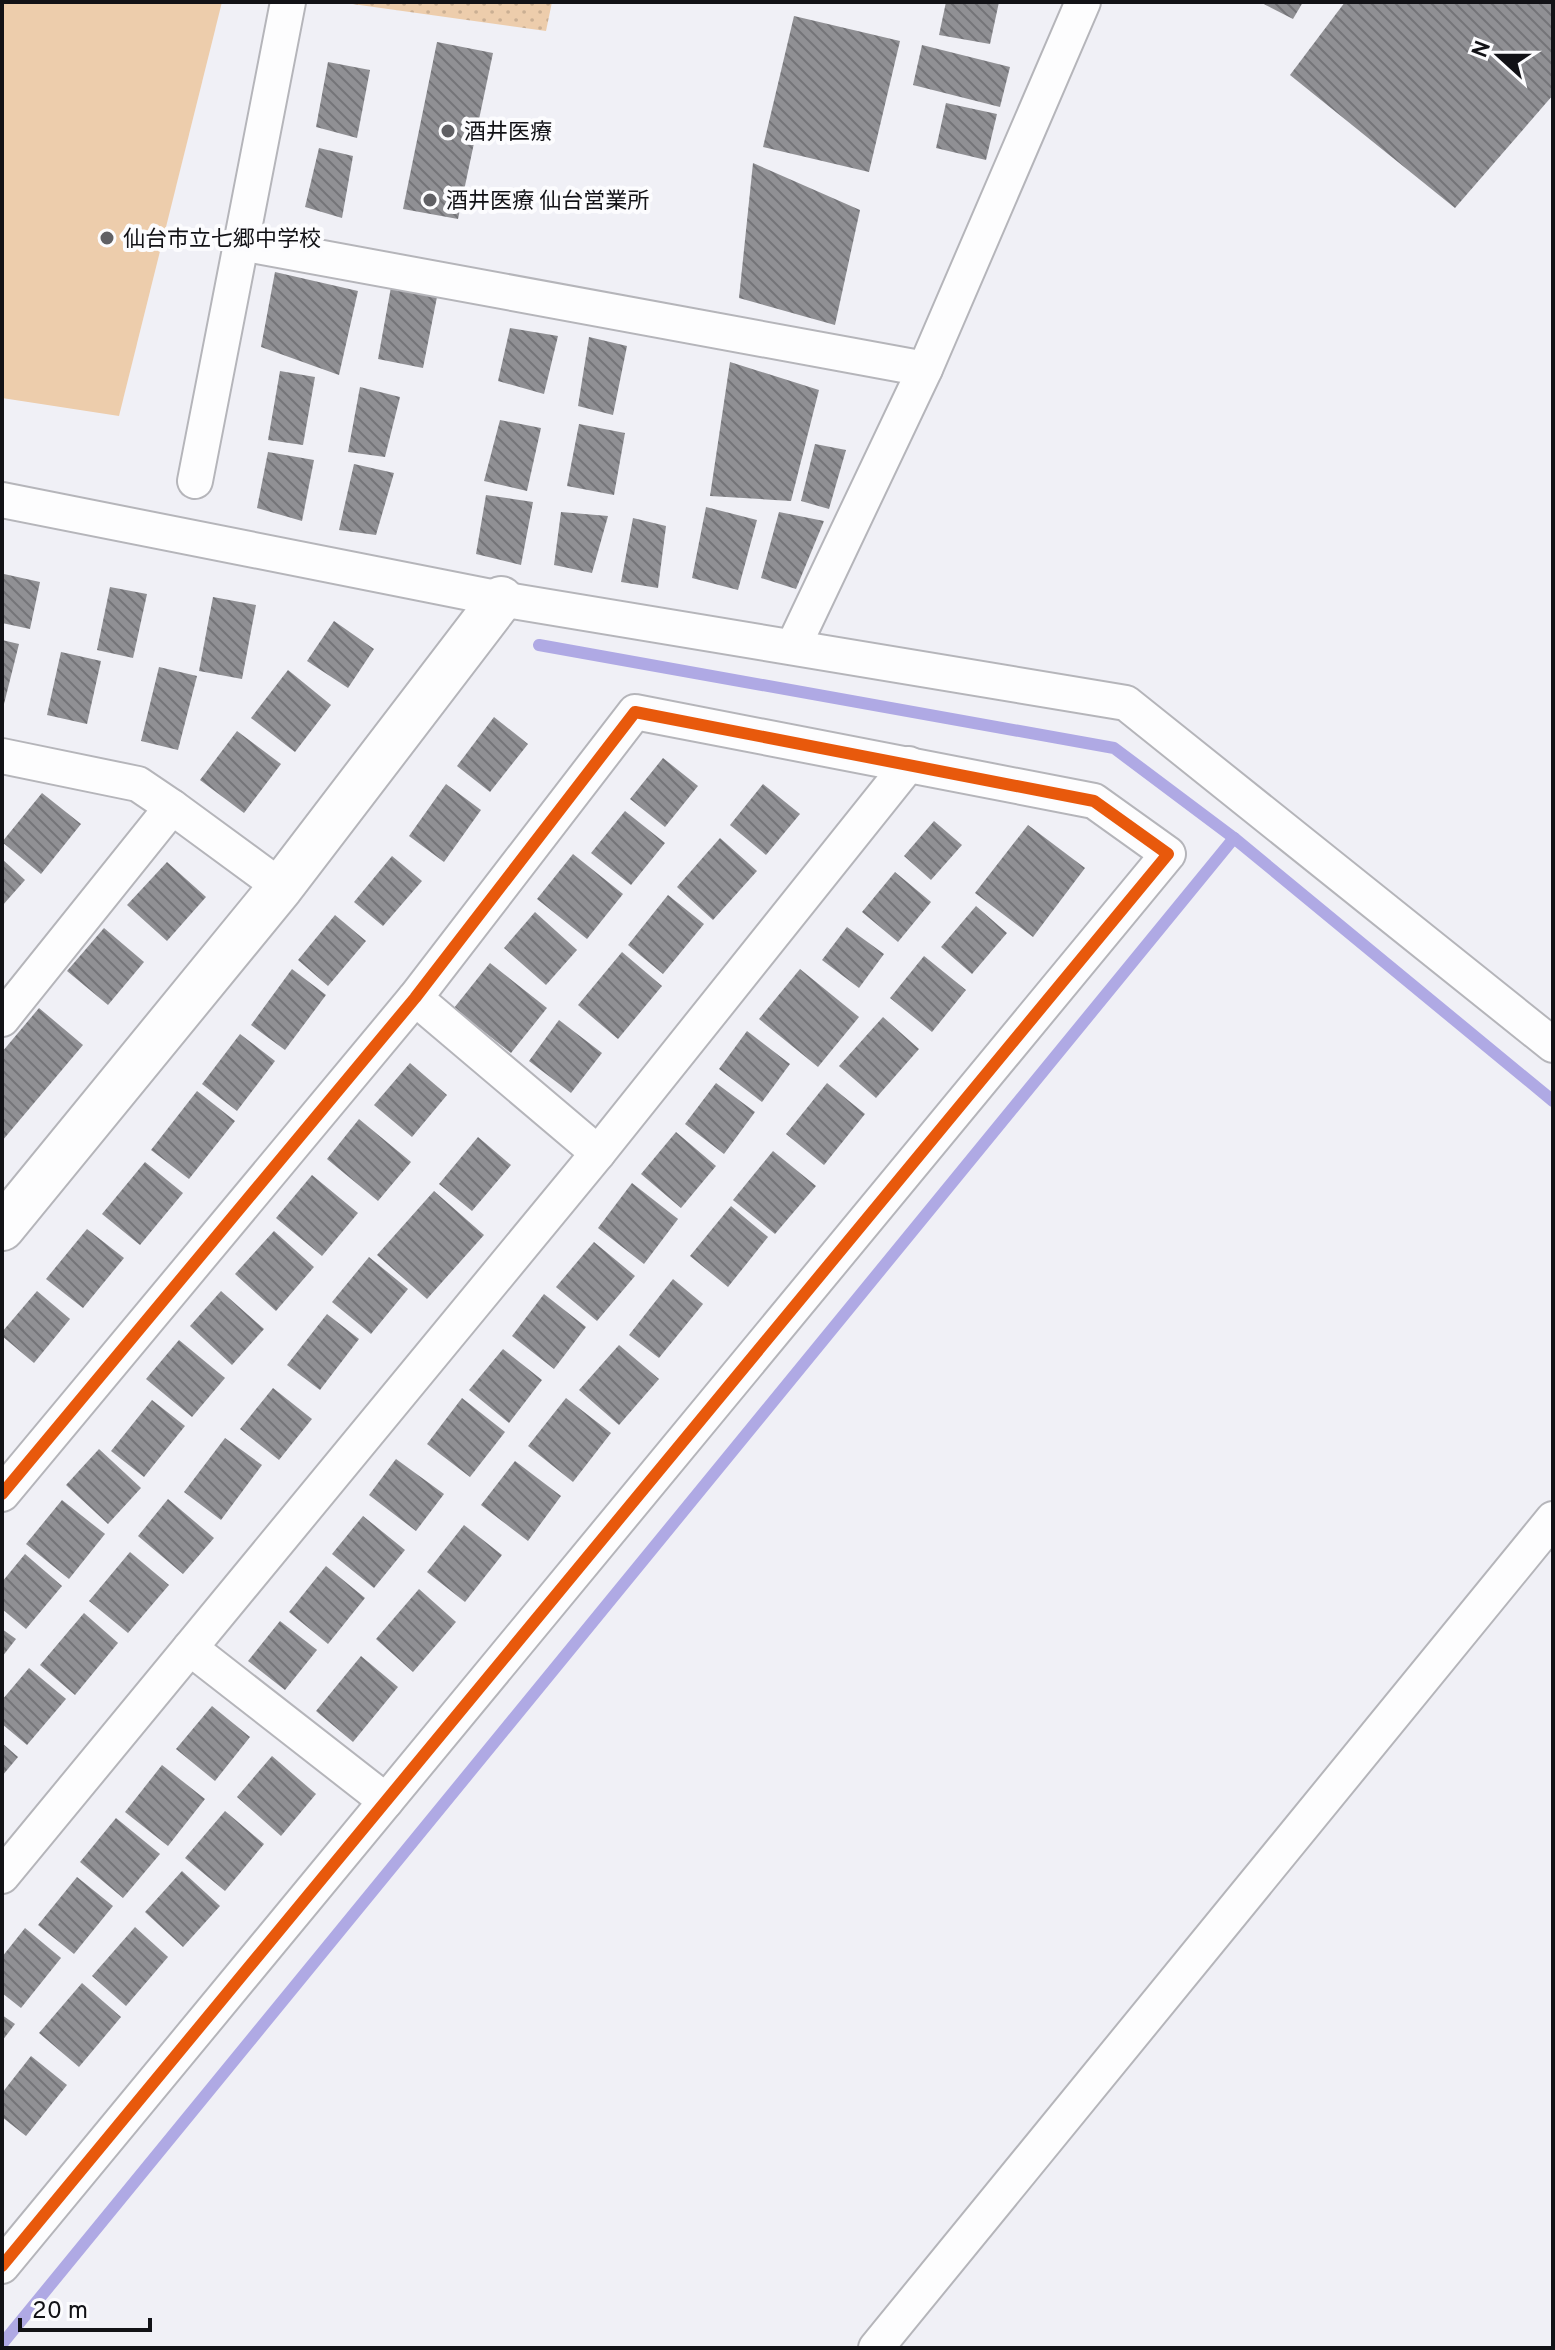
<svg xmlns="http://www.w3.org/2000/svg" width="1555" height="2350" viewBox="0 0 1555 2350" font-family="Overpass,'Noto Sans JP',sans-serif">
<defs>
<pattern id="park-dots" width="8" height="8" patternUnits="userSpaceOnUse" patternTransform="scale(2)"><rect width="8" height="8" fill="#edcdac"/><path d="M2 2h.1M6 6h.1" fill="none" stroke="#caaf93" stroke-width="1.8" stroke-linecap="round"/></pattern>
<pattern id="building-back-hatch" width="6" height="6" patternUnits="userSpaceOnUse" patternTransform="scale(2)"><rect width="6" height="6" fill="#909094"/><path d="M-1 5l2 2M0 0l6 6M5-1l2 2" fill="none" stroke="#747478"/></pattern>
</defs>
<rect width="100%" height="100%" fill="#f0f0f6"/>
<path fill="#edcdac" d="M 2,2 L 222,2 L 119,416 L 2,398 Z"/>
<path fill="url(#park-dots)" d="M 338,2 L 552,2 L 546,31 Z"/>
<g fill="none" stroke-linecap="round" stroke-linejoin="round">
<g stroke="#afa9e4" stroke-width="12">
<path d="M 539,645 L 1114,748 L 1234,838 L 1553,1101"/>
<path d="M 2,2344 L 1234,838"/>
</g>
</g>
<g fill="url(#building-back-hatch)">
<path d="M 946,2 L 999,2 L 990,44 L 939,35 Z"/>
<path d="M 1260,2 L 1303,2 L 1293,19 Z"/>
<path d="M 1345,2 L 1553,2 L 1553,95 L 1455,208 L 1290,75 Z"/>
<path d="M 794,16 L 900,41 L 869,172 L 763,147 Z"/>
<path d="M 437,42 L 493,53 L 458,219 L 403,209 Z"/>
<path d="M 922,45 L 1010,67 L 1000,107 L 913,85 Z"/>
<path d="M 328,62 L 370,70 L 357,138 L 316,127 Z"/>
<path d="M 946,103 L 997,114 L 986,160 L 936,148 Z"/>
<path d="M 319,148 L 353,156 L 342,218 L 305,207 Z"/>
<path d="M 753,163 L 860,210 L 835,325 L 739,298 Z"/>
<path d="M 275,272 L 358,291 L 339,375 L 261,347 Z"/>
<path d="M 391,287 L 437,297 L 423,368 L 378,359 Z"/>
<path d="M 510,328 L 558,336 L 544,394 L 498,381 Z"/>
<path d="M 589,337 L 627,346 L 613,415 L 578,406 Z"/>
<path d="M 730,362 L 819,390 L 791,501 L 710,496 Z"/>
<path d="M 280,371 L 315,377 L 303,445 L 268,440 Z"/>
<path d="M 360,387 L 400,397 L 385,457 L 348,452 Z"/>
<path d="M 500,420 L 541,428 L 527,491 L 484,481 Z"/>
<path d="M 579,424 L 625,433 L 614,495 L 567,486 Z"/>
<path d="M 815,444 L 846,450 L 829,509 L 801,501 Z"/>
<path d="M 268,452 L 314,460 L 302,521 L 257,508 Z"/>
<path d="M 354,464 L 394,473 L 376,535 L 339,530 Z"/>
<path d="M 486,495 L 533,502 L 521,565 L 476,554 Z"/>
<path d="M 706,507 L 757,520 L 738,590 L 692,578 Z"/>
<path d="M 561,512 L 608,516 L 592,573 L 554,565 Z"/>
<path d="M 779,512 L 824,521 L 796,589 L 761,578 Z"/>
<path d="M 633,518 L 666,526 L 658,588 L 621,582 Z"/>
<path d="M 4,574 L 40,582 L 30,629 L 2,623 L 2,586 Z"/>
<path d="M 110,587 L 147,594 L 133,658 L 97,650 Z"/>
<path d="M 213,597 L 256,605 L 242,679 L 199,671 Z"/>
<path d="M 334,621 L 374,649 L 348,688 L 307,661 Z"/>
<path d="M 2,640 L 19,644 L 3,708 L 2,708 Z"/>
<path d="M 61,652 L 101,661 L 87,724 L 47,715 Z"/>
<path d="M 159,667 L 197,676 L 178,750 L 141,741 Z"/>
<path d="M 288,670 L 331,705 L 295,752 L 251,718 Z"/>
<path d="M 494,717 L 528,744 L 490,792 L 457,766 Z"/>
<path d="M 237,731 L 281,764 L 244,813 L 200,780 Z"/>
<path d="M 663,758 L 698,786 L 665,827 L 630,799 Z"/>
<path d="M 446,784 L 481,810 L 444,862 L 409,836 Z"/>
<path d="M 763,784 L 800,814 L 766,855 L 730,825 Z"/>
<path d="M 42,793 L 81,824 L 41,874 L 2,842 Z"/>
<path d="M 625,811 L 665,843 L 631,885 L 591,853 Z"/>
<path d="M 934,821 L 962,845 L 931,880 L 904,856 Z"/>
<path d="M 1028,825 L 1085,868 L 1033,937 L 975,893 Z"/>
<path d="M 720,838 L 757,871 L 713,920 L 677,887 Z"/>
<path d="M 573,854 L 623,894 L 587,939 L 537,899 Z"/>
<path d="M 392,856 L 422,881 L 383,926 L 354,902 Z"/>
<path d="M 2,859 L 25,880 L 2,906 Z"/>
<path d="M 167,862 L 206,897 L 167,941 L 127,905 Z"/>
<path d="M 895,872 L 931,902 L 898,942 L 862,912 Z"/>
<path d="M 668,895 L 704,924 L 663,974 L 628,945 Z"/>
<path d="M 976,906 L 1007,933 L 972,974 L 941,947 Z"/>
<path d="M 535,912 L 577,950 L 546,985 L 504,948 Z"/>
<path d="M 335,915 L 366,941 L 328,986 L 298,960 Z"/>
<path d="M 847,927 L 884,954 L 859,988 L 822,960 Z"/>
<path d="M 104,928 L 144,962 L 108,1005 L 67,971 Z"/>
<path d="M 622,952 L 662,986 L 618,1039 L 578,1005 Z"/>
<path d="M 924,956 L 966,990 L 932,1032 L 890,998 Z"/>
<path d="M 490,963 L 547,1008 L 511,1053 L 454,1008 Z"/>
<path d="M 292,969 L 326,995 L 285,1050 L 251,1025 Z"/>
<path d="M 800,969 L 859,1017 L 818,1067 L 759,1019 Z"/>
<path d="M 39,1008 L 83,1045 L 2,1141 L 2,1052 Z"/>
<path d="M 883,1017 L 919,1049 L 876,1098 L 839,1066 Z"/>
<path d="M 559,1020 L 602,1053 L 571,1093 L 529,1061 Z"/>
<path d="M 747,1031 L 790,1064 L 762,1102 L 719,1069 Z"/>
<path d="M 240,1034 L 275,1061 L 237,1111 L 202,1084 Z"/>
<path d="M 410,1063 L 447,1095 L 412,1137 L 374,1105 Z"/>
<path d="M 716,1083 L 755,1112 L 724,1154 L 685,1124 Z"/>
<path d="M 827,1083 L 865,1114 L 824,1165 L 786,1134 Z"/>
<path d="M 197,1091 L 235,1121 L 189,1179 L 151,1150 Z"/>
<path d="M 359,1119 L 411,1162 L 378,1201 L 327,1159 Z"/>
<path d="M 676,1132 L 716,1166 L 681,1208 L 641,1174 Z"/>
<path d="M 478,1137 L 511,1165 L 472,1211 L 439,1184 Z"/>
<path d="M 773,1151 L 816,1186 L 775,1234 L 733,1200 Z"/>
<path d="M 145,1162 L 183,1193 L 140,1245 L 102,1214 Z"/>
<path d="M 312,1175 L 358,1213 L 322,1256 L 276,1218 Z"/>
<path d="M 632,1183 L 678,1219 L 644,1264 L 598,1228 Z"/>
<path d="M 434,1191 L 484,1235 L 427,1299 L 377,1255 Z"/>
<path d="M 731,1206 L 768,1237 L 728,1287 L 690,1256 Z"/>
<path d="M 87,1229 L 124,1258 L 83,1308 L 46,1279 Z"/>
<path d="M 274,1231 L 314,1267 L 276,1311 L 235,1274 Z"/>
<path d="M 594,1242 L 635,1276 L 597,1321 L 556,1287 Z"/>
<path d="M 369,1257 L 408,1289 L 371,1334 L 332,1302 Z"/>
<path d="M 673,1279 L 703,1304 L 659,1358 L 629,1335 Z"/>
<path d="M 37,1291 L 70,1319 L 34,1363 L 2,1336 L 2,1332 Z"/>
<path d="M 221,1291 L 264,1329 L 232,1365 L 190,1326 Z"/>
<path d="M 544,1294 L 586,1327 L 554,1369 L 512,1336 Z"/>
<path d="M 327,1314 L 359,1339 L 320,1390 L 287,1365 Z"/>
<path d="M 179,1340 L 225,1378 L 192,1417 L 146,1379 Z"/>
<path d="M 619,1345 L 659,1379 L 619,1425 L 579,1390 Z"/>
<path d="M 503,1349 L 542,1380 L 509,1423 L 469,1390 Z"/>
<path d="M 273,1388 L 312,1419 L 279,1460 L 240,1429 Z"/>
<path d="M 462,1398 L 505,1432 L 470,1477 L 427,1444 Z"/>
<path d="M 566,1398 L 611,1433 L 573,1482 L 528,1446 Z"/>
<path d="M 152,1400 L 185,1426 L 144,1477 L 111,1451 Z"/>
<path d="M 225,1438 L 262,1465 L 221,1520 L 184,1492 Z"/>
<path d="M 99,1449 L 141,1488 L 108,1524 L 66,1485 Z"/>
<path d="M 396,1459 L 444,1494 L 416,1531 L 369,1495 Z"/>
<path d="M 515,1461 L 561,1496 L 528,1541 L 481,1505 Z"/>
<path d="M 168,1499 L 214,1538 L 183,1574 L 138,1536 Z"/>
<path d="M 62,1500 L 105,1534 L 69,1579 L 26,1544 Z"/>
<path d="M 363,1516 L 405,1550 L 374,1588 L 332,1554 Z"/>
<path d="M 464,1525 L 502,1555 L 465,1602 L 427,1572 Z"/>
<path d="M 130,1552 L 169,1585 L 128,1633 L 89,1601 Z"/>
<path d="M 25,1554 L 62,1586 L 26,1629 L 2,1609 L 2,1582 Z"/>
<path d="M 326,1566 L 365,1598 L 328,1644 L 289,1612 Z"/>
<path d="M 419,1589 L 456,1622 L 413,1672 L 376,1639 Z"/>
<path d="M 84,1613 L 118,1643 L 75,1695 L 40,1665 Z"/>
<path d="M 280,1621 L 317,1650 L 285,1690 L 248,1661 Z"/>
<path d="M 2,1629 L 16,1639 L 2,1657 Z"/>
<path d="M 361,1656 L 398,1687 L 353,1742 L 316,1711 Z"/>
<path d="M 29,1668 L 66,1699 L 27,1745 L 2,1724 L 2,1700 Z"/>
<path d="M 212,1706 L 250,1737 L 215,1781 L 176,1749 Z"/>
<path d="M 2,1743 L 18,1757 L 2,1776 Z"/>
<path d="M 272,1756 L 316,1794 L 281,1836 L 237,1797 Z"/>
<path d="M 162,1765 L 205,1799 L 168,1846 L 125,1812 Z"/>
<path d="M 225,1811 L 264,1844 L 225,1891 L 185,1858 Z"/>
<path d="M 116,1818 L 160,1854 L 123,1898 L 80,1862 Z"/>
<path d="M 182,1871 L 220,1906 L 183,1947 L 145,1912 Z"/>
<path d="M 77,1877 L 113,1906 L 74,1954 L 38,1925 Z"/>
<path d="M 135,1927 L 168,1957 L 126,2006 L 92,1976 Z"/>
<path d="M 25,1928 L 61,1958 L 21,2008 L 2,1993 L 2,1957 Z"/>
<path d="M 82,1983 L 121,2017 L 79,2067 L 39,2033 Z"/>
<path d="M 2,2015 L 15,2024 L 2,2041 Z"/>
<path d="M 31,2056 L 67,2085 L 26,2136 L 2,2117 L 2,2093 Z"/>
</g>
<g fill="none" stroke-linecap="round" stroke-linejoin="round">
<defs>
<g id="street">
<path d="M 241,243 L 925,369"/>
<path d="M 195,481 L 288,2"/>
<path d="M 2,500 L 501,599 L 1126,703 L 1553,1045"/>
<path d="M 793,647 L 925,369 L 1083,2"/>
<path d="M 2,756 L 138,784 L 172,807"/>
<path d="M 415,998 L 598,1153"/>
<path d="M 2,1019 L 172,807 L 281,887"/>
<path d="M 2,1494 L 415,998 L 635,712 L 1094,801 L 1168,854 L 2,2266"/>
<path d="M 190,1648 L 386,1801"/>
<path d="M 2,1876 L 598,1153 L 909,764"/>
<path d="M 876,2348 L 1553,1519"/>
</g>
<path id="secondary" d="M 2,1228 L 281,887 L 501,599"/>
</defs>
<use href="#street" stroke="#b5b5ba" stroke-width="38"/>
<use href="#secondary" stroke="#b5b5ba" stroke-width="48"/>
<use href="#street" stroke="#fdfdfe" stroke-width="34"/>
<use href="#secondary" stroke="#fdfdfe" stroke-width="44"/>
<defs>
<path id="cycleway" d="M 2,1494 L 415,998 L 635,712 L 1094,801 L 1168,854 L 2,2266"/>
</defs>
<use href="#cycleway" stroke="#fcfcfe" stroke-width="17"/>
<use href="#cycleway" stroke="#e8590c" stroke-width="12"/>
</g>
<g fill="#606064" stroke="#fcfcfe" stroke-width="3">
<circle cx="448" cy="131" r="8"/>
<circle cx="430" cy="200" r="8"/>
<circle cx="107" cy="238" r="8"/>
</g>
<g text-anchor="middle" stroke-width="8" stroke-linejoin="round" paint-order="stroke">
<g font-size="22" fill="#121216" stroke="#fcfcfe" text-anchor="start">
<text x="464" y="139">酒井医療</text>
<text x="446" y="208">酒井医療 仙台営業所</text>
<text x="123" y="246">仙台市立七郷中学校</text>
</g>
</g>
<rect width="1555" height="2350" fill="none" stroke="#121216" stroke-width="8"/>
<g transform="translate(1499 56) rotate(291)" stroke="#fcfcfe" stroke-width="6" paint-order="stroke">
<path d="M0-6L14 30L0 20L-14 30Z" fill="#121216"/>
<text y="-12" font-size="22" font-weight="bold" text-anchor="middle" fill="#121216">N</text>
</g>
<path d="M20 2318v12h130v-12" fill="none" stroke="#121216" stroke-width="4"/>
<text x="32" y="2318" font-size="24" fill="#121216" stroke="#fcfcfe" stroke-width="6" paint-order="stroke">20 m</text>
</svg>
